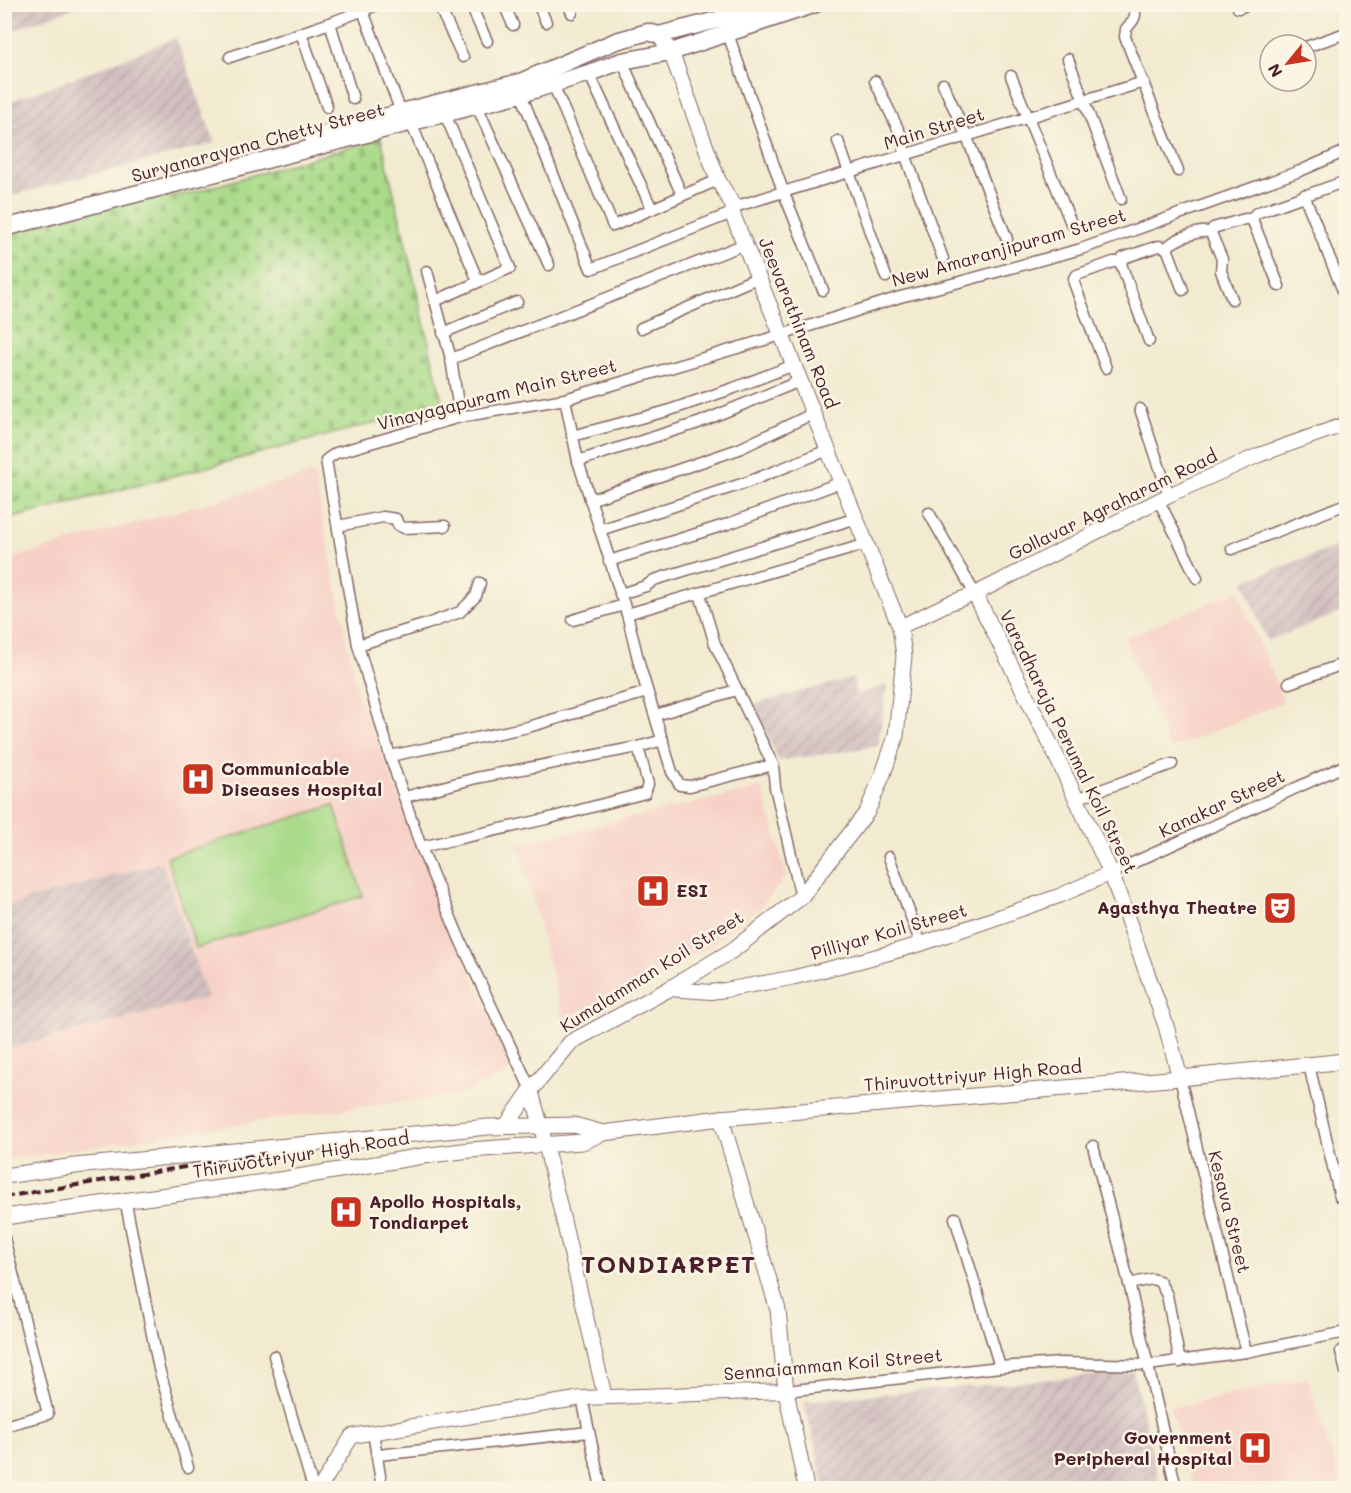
<svg xmlns="http://www.w3.org/2000/svg" width="1351" height="1493" viewBox="0 0 1351 1493" font-family="Mali,sans-serif">
<defs>
<pattern id="industrial-furrows" width="10" height="10" patternUnits="userSpaceOnUse" patternTransform="scale(1.5)"><rect width="10" height="10" fill="#d2bfc0"/><path d="M-1 1l2-2M0 10L10 0M9 11l2-2" fill="none" stroke="#b6a4a5"/></pattern>
<pattern id="cemetery-stones" width="16" height="16" patternUnits="userSpaceOnUse" patternTransform="scale(1.5)"><rect width="16" height="16" fill="#aadb8a"/><path d="M2 7V4a2 2 0 0 1 4 0v3zM10 15v-3a2 2 0 0 1 4 0v3z" fill="#94bc77"/></pattern>
</defs>
<rect width="100%" height="100%" fill="#fcf5e5"/>
<filter id="ink" filterUnits="userSpaceOnUse"><feTurbulence type="fractalNoise" baseFrequency=".0167" numOctaves="2"/><feDisplacementMap in="SourceGraphic" scale="12" xChannelSelector="R" yChannelSelector="G"/><feConvolveMatrix kernelMatrix="1 2 1 2 8 2 1 2 1" color-interpolation-filters="sRGB"/></filter>
<filter id="wash" filterUnits="userSpaceOnUse"><feTurbulence type="fractalNoise" baseFrequency=".008" numOctaves="4" result="noise"/><feDisplacementMap in="SourceGraphic" scale="24" xChannelSelector="R" yChannelSelector="G"/><feGaussianBlur stdDeviation="1.35" result="paint"/><feColorMatrix in="noise" values="0 0 0 0 0 0 0 0 0 0 0 0 0 0 0 0 0 1.4 0 .05"/><feComposite in="paint" operator="in"/></filter>
<g filter="url(#wash)">
<rect width="100%" height="100%" fill="#f2ebd0"/>
<g fill="#f7d1c7">
<path d="M 314,473 L 358,696 L 511,1070 L 463,1094 L 307,1114 L 5,1160 L 4,1049 L 206,998 L 162,862 L 5,906 L 5,560 Z"/>
<path d="M 1238,591 L 1284,702 L 1170,749 L 1124,638 Z"/>
<path d="M 762,787 L 787,876 L 759,909 L 711,946 L 563,1020 L 519,844 Z"/>
<path d="M 1308,1378 L 1341,1488 L 1194,1488 L 1170,1408 Z"/>
</g>
<g fill="url(#industrial-furrows)">
<path d="M 5,4 L 81,4 L 81,5 L 5,33 Z"/>
<path d="M 176,38 L 215,143 L 5,197 L 5,103 L 61,83 Z"/>
<path d="M 1346,543 L 1346,610 L 1267,641 L 1244,581 Z"/>
<path d="M 853,678 L 856,694 L 887,685 L 878,746 L 778,761 L 755,704 Z"/>
<path d="M 162,862 L 207,998 L 5,1049 L 5,906 Z"/>
<path d="M 1133,1372 L 1161,1488 L 825,1488 L 804,1401 Z"/>
</g>
<path fill="url(#cemetery-stones)" stroke="#7a7d5a" stroke-width="1.5" d="M 381,138 L 443,405 L 5,520 L 5,233 L 127,200 L 188,194 Z"/>
<path fill="#aadb8a" stroke="#7a7d5a" stroke-width="1.5" d="M 334,805 L 363,896 L 196,948 L 167,857 Z"/>
</g>
<g filter="url(#ink)">
<g fill="none" stroke-linecap="round" stroke-linejoin="round">
<defs>
<g id="minor">
<path d="M 438,4 L 463,57"/>
<path d="M 470,4 L 487,41"/>
<path d="M 504,4 L 513,25"/>
<path d="M 538,4 L 546,22"/>
<path d="M 568,4 L 572,13"/>
<path d="M 1133,4 C 1138,16 1134,20 1126,29 L 1125,37 L 1178,171"/>
<path d="M 1238,8 L 1250,4"/>
<path d="M 363,11 L 401,112"/>
<path d="M 330,23 L 353,99"/>
<path d="M 301,33 L 327,107"/>
<path d="M 728,34 L 783,191 L 823,290"/>
<path d="M 1306,47 L 1346,33"/>
<path d="M 230,57 L 330,23 L 379,4"/>
<path d="M 1068,59 L 1121,199"/>
<path d="M 622,61 L 682,195"/>
<path d="M 589,73 L 652,209"/>
<path d="M 1011,76 L 1071,223"/>
<path d="M 875,81 L 901,135 L 905,154 L 943,259"/>
<path d="M 553,84 L 613,226 L 718,180"/>
<path d="M 943,84 L 966,135 L 1007,239"/>
<path d="M 521,94 L 591,269 L 732,213"/>
<path d="M 477,106 L 549,265"/>
<path d="M 411,123 L 478,281"/>
<path d="M 838,141 L 886,277"/>
<path d="M 1304,195 L 1346,298"/>
<path d="M 734,207 L 1144,82"/>
<path d="M 1252,219 L 1279,286"/>
<path d="M 1211,233 L 1222,259 L 1221,271 L 1232,299"/>
<path d="M 1167,248 L 1183,290"/>
<path d="M 1121,264 L 1149,341"/>
<path d="M 427,271 L 451,359 L 460,417"/>
<path d="M 435,301 L 510,268 L 445,114"/>
<path d="M 641,328 L 759,277"/>
<path d="M 443,333 L 517,302"/>
<path d="M 451,359 L 745,244"/>
<path d="M 1106,368 L 1074,283 L 1074,278 L 1077,275 L 1113,262 L 1118,262 L 1121,264 L 1123,258 L 1159,246 L 1167,248 C 1171,240 1203,228 1211,233 L 1213,228 L 1245,219 L 1252,219 L 1256,213 L 1346,181"/>
<path d="M 565,399 L 578,461 L 627,614 L 640,667 L 672,772 L 680,785 L 690,786 L 773,765"/>
<path d="M 1140,409 L 1169,495"/>
<path d="M 572,436 L 667,411 L 734,388 L 794,365"/>
<path d="M 578,461 L 698,423 L 800,381"/>
<path d="M 590,500 L 739,449 L 814,413"/>
<path d="M 1159,501 L 1197,578"/>
<path d="M 929,513 L 975,594"/>
<path d="M 338,526 L 383,517 L 396,519 L 398,525 L 404,528 L 445,526"/>
<path d="M 600,530 L 748,482 L 828,450"/>
<path d="M 1232,549 L 1346,504"/>
<path d="M 609,561 L 728,524 L 842,482"/>
<path d="M 620,594 L 646,586 L 654,580 L 857,518"/>
<path d="M 700,594 L 715,644 L 773,765 L 775,787 L 801,897"/>
<path d="M 627,614 L 867,544"/>
<path d="M 573,620 L 624,605"/>
<path d="M 358,645 L 427,624 L 460,612 L 476,596 L 480,583"/>
<path d="M 1289,683 L 1346,663"/>
<path d="M 656,715 L 736,690"/>
<path d="M 390,756 L 528,727 L 647,692"/>
<path d="M 405,797 L 476,778 L 638,747 L 663,740"/>
<path d="M 1076,799 L 1172,764"/>
<path d="M 421,847 L 546,819 L 645,793 L 648,784 L 638,747"/>
<path d="M 889,857 L 921,944"/>
<path d="M 1111,873 L 1346,765"/>
<path d="M 1309,1065 L 1340,1197"/>
<path d="M 1180,1078 L 1246,1352"/>
<path d="M 531,1090 L 461,942 L 421,847 L 390,756 L 358,645 L 326,460 L 336,453 L 460,417 L 565,399 L 781,335 L 900,297 L 952,284 L 1081,249 L 1300,171 L 1346,151"/>
<path d="M 1093,1146 L 1130,1287 L 1176,1488"/>
<path d="M 125,1199 L 159,1369 L 188,1467"/>
<path d="M 955,1218 L 1000,1367"/>
<path d="M 4,1238 L 48,1414 L 4,1426"/>
<path d="M 1129,1284 L 1152,1279 L 1159,1281 L 1167,1295 L 1180,1362"/>
<path d="M 1341,1351 L 1346,1372"/>
<path d="M 274,1356 L 313,1488"/>
<path d="M 786,1391 L 1000,1367 L 1060,1363 L 1148,1365 L 1246,1352 L 1346,1332"/>
<path d="M 582,1398 L 601,1488"/>
<path d="M 373,1432 L 382,1488"/>
<path d="M 378,1455 L 589,1432"/>
</g>
<g id="tertiary">
<path d="M 900,627 L 947,604 L 975,594 L 1169,495 L 1259,455 L 1346,424"/>
<path d="M 669,989 L 711,992 L 725,990 L 791,978 L 856,962 L 921,944 L 1059,896 L 1111,873"/>
<path d="M 531,1090 L 541,1126 L 605,1397"/>
<path d="M 314,1488 L 321,1486 L 352,1436 L 582,1398 L 786,1391"/>
</g>
<g id="secondary">
<path d="M 975,594 L 1053,749 L 1111,873 L 1166,1026 L 1180,1078"/>
<path d="M 721,1118 L 778,1310 L 786,1391 L 806,1488"/>
<path d="M 506,1126 L 531,1090 L 571,1042 L 669,989 L 733,950 L 801,897 L 867,812 L 883,774 L 896,736 L 904,656 L 900,627 L 732,213 L 734,207 L 718,180 L 671,52 L 659,35"/>
<path d="M 4,1176 L 75,1166 L 488,1127 L 574,1125 L 603,1133"/>
<path d="M 4,1217 L 286,1179 L 423,1156 L 470,1150 L 582,1142 L 603,1133 L 721,1118 L 1180,1078 L 1346,1061"/>
</g>
<g id="primary">
<path d="M 313,138 L 401,112 L 520,82 L 616,41 L 648,32 L 659,35 L 779,4"/>
<path d="M 4,228 L 521,94 L 589,73 L 622,61 L 671,52 L 816,4"/>
</g>
</defs>
<use href="#minor" stroke="#856665" stroke-width="13"/>
<use href="#tertiary" stroke="#856665" stroke-width="16"/>
<use href="#secondary" stroke="#856665" stroke-width="17"/>
<use href="#primary" stroke="#856665" stroke-width="19"/>
<use href="#minor" stroke="#fff" stroke-width="10"/>
<use href="#tertiary" stroke="#fff" stroke-width="14"/>
<use href="#secondary" stroke="#fff" stroke-width="15"/>
<use href="#primary" stroke="#fff" stroke-width="16"/>
<path stroke="#4a1f2b" stroke-width="4" stroke-dasharray="9 4.5" stroke-linecap="butt" d="M 4,1197 L 269,1153"/>
</g>
</g>
<defs>
<symbol id="hospital-square" viewBox="-11 -11 22 22"><rect x="-9" y="-9" width="18" height="18" rx="4" fill="#c8321e" stroke="#fcf5e5"/><path d="M-5-5h3v3.5h4V-5h3V5h-3V1.5h-4V5h-3Z" fill="#fff"/></symbol>
<symbol id="theatre-square" viewBox="-11 -11 22 22"><rect x="-9" y="-9" width="18" height="18" rx="4" fill="#c8321e" stroke="#fcf5e5"/><path d="M-5-5.5Q0-4 5-5.5V0Q5 5 0 6Q-5 5-5 0ZM-3.3-2.5H-1v1.5H-3.3ZM1-2.5H3.3v1.5H1ZM-2.8 1Q0 5.5 2.8 1Z" fill="#fff"/></symbol>
</defs>
<g fill-rule="evenodd">
<use href="#hospital-square" x="179" y="760" width="38" height="38"/>
<use href="#hospital-square" x="634" y="872" width="38" height="38"/>
<use href="#theatre-square" x="1261" y="889" width="38" height="38"/>
<use href="#hospital-square" x="327" y="1193" width="38" height="38"/>
<use href="#hospital-square" x="1236" y="1429" width="38" height="38"/>
</g>
<g text-anchor="middle" stroke-width="5" stroke-linejoin="round" paint-order="stroke">
<g font-size="18" fill="#4a1f2b" stroke="#fcf5e5">
<text transform="translate(934 129) rotate(-17)" y="6">Main Street</text>
<text transform="translate(258 143) rotate(-15)" y="6">Suryanarayana Chetty Street</text>
<text transform="translate(1009 248) rotate(-16)" y="6">New Amaranjipuram Street</text>
<text transform="translate(798 323) rotate(68)" y="6">Jeevarathinam Road</text>
<text transform="translate(497 395) rotate(-14)" y="6">Vinayagapuram Main Street</text>
<text transform="translate(1113 505) rotate(-26)" y="6">Gollavar Agraharam Road</text>
<text transform="translate(1068 742) rotate(64)" y="6">Varadharaja Perumal Koil Street</text>
<text transform="translate(1222 804) rotate(-25)" y="6">Kanakar Street</text>
<text transform="translate(889 932) rotate(-16)" y="6">Pilliyar Koil Street</text>
<text transform="translate(652 972) rotate(-32)" y="6">Kumalamman Koil Street</text>
<text transform="translate(973 1076) rotate(-5)" y="6">Thiruvottriyur High Road</text>
<text transform="translate(301 1155) rotate(-9)" y="6">Thiruvottriyur High Road</text>
<text transform="translate(1229 1212) rotate(76)" y="6">Kesava Street</text>
<text transform="translate(833 1365) rotate(-5)" y="6">Sennaiamman Koil Street</text>
</g>
<g font-size="18" font-weight="bold" fill="#4a1f2b" stroke="#fcf5e5" text-anchor="start">
<text x="221" y="775">Communicable<tspan x="221" dy="21">Diseases Hospital</tspan></text>
<text x="676" y="897">ESI</text>
<text x="1257" y="914" text-anchor="end">Agasthya Theatre</text>
<text x="369" y="1208">Apollo Hospitals,<tspan x="369" dy="21">Tondiarpet</tspan></text>
<text x="1232" y="1444" text-anchor="end">Government<tspan x="1232" dy="21">Peripheral Hospital</tspan></text>
</g>
<g font-size="24" font-weight="bold" letter-spacing="1.5" fill="#4a1f2b" stroke="#fcf5e5">
<text x="669" y="1273">TONDIARPET</text>
</g>
</g>
<rect width="1351" height="1493" fill="none" stroke="#fcf5e5" stroke-width="24"/>
<g transform="translate(1288 63) rotate(240)"><circle r="28" fill="#fcf5e5" stroke="#b59f9b" stroke-width="1.5"/>
<path d="M0-4.5L10 22L0 15L-10 22Z" fill="#c8321e"/>
<text y="-9" font-size="16" font-weight="bold" text-anchor="middle" fill="#4a1f2b">N</text>
</g>
</svg>
